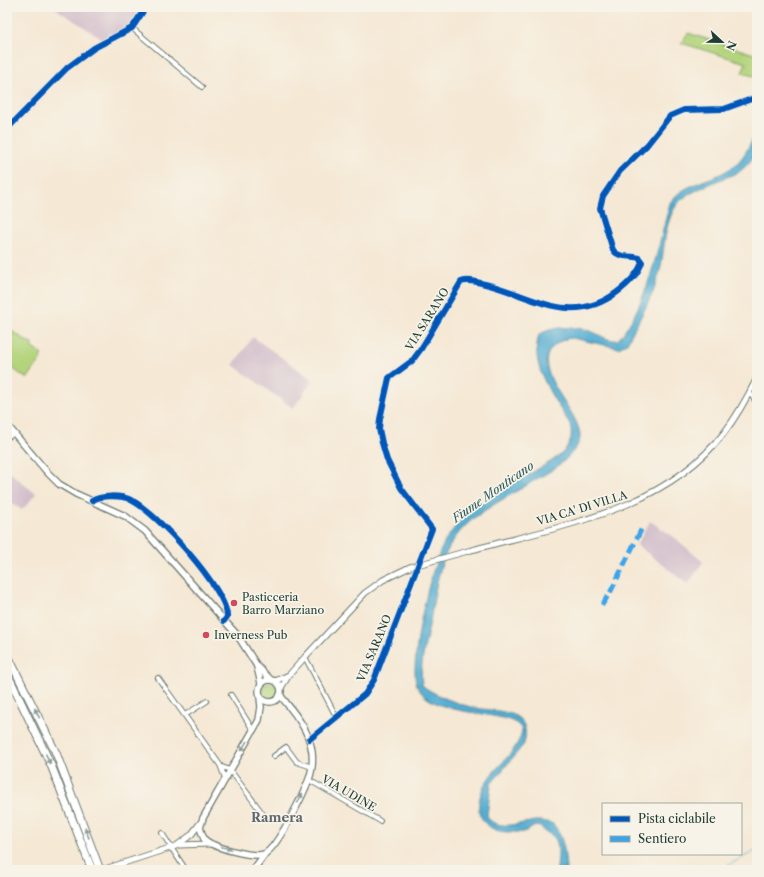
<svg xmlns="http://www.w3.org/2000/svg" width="764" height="877" viewBox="0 0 764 877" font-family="'Libre Caslon Text',serif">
<rect width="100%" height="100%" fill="#f7f3e8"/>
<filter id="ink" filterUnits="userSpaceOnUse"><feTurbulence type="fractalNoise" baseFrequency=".025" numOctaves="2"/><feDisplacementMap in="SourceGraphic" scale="8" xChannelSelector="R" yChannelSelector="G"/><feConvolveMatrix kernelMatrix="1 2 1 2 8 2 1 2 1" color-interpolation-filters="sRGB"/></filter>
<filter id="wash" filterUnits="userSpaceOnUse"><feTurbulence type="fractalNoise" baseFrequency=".012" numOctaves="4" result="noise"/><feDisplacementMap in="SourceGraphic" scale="16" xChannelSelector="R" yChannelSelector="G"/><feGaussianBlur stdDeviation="0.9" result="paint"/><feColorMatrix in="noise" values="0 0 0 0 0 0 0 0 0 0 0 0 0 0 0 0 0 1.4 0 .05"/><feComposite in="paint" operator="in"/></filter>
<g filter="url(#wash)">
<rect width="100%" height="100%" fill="#f5e8d4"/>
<g fill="#d1bdca">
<path d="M 53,7 L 146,7 L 133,24 L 115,36 L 109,33 L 104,40 Z"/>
<path d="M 253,337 L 313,380 L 293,408 L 233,365 Z"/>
<path d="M 7,470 L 36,494 L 22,510 L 7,500 Z"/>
<path d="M 650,521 L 674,537 L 703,562 L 688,584 L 637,545 Z"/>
</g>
<g fill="#b3d47c" stroke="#698858">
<path d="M 688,33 L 757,55 L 757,77 L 742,73 L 746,63 L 681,43 Z"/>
<path d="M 10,330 L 33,345 L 31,347 L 42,355 L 40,357 L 42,358 L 27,379 L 7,364 L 7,336 Z"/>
<circle cx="270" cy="691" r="8"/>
</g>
<path fill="#55add2" stroke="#3a7583" d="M 757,130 C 757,151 756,158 739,172 C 725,178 687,192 679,202 C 664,219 665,249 660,270 C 654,296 639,319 627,343 L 619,348 L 572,338 C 564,339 560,341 554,346 C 528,368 578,409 580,435 C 581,445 571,453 565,460 C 555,470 539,477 527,485 C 506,498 473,514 458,534 C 439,557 436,587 431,616 C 427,638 419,663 422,685 C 433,695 461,705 475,708 C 499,712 533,709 524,744 L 491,784 L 487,815 C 493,833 524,822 537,821 C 543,821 548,822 553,824 C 564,837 565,852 566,870 L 557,870 C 557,860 561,845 554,837 C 549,832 546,834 541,827 L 535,826 C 531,828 527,831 524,832 C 521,833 516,832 512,832 C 493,833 477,823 479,803 C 483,770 515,761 522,731 C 517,705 416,724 415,675 C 414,643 430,565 447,538 C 468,506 507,488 538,469 C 548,463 561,457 567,447 C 572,440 572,432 570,424 C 554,399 529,366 539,335 C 552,325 581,326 595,333 C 603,337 609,341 618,340 C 648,304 658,247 670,203 C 683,182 715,181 734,166 C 745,157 751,143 757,130 Z"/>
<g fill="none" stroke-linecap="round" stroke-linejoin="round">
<path stroke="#55add2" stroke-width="1" d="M 719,870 L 757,850"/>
</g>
</g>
<g filter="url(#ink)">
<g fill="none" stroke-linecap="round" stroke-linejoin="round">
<defs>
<g id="minor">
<path d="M 132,28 L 202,87"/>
<path d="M 7,129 L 67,68 L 94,48 L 132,28 L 146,7"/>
<path d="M 750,393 L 757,403"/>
<path d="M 7,438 L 14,433"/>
<path d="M 92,501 C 100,495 121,495 131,500 C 155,511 228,590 227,617 L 224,621"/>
<path d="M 305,657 L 337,718"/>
<path d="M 158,678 L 220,765 L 225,778"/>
<path d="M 231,695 L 253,730"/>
<path d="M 185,715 L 207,701"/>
<path d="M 310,739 L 365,694 L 374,680 L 432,529 L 401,488 L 387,460 L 382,443 L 379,429 L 380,419 L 389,378 L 412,361 L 421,349 L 461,282 C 469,279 477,282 485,284 C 532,295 570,327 616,293 C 627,285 638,275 642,262 L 639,258 C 630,255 620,259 613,250 L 600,208 L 603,196 L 620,171 L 647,145 L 670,116 L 684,110 L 724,109 L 757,97"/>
<path d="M 274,756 L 286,747 L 297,762 L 312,767"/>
<path d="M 222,767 L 230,770 L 263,814"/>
<path d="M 309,780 L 380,821"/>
<path d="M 162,833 L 169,844"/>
<path d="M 172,849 L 186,870"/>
</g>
<g id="tertiary">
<path d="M 468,551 C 558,526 663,512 724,433 C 737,416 747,398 757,378"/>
<path d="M 275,681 L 289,675"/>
<path d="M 281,688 L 289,675 L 305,657 L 365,593 L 383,580 L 410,567"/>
<path d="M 179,845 L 210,844"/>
<path d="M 102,870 L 176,846 L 191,835 L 201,822"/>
</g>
<g id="secondary">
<path d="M 7,425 L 47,472 L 59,484 L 76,494 L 125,516 L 145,531 L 238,636 L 257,666 L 270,679"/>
<path d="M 257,667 L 261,683"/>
<circle cx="270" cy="691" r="11"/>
<path d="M 260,697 L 261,707 L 259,720 L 203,818 L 200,828 L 204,839 C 211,847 254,858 264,854 C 277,849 304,793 309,779 C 312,771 313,761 312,752 C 309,729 294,713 280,695"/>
<path d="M 253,870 L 265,854"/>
</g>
<g id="motorway">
<path d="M 7,654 L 56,753 L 100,870"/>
<path d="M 7,673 L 51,765 L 92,870"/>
</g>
</defs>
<use href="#minor" stroke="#6a796c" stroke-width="6"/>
<use href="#tertiary" stroke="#6a796c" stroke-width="7"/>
<use href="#secondary" stroke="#6a796c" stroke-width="8"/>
<use href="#motorway" stroke="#6a796c" stroke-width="9"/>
<use href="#minor" stroke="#fff" stroke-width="4"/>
<use href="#tertiary" stroke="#fff" stroke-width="5"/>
<use href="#secondary" stroke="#fff" stroke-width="5.5"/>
<use href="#motorway" stroke="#fff" stroke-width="7"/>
<defs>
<path id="tertiary-bridge" d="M 410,567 L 468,551"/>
</defs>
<use href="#tertiary-bridge" stroke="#6a796c" stroke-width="7" stroke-linecap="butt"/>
<use href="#tertiary-bridge" stroke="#fff" stroke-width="5"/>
<path stroke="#3da4eb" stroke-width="5" stroke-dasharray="10 5" stroke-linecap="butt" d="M 602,605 L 611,591 L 642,528"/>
<defs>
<g id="cycleway">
<path d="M 7,129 L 67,68 L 94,48 L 132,28 L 146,7"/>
<path d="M 92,501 C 100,495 121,495 131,500 C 155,511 228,590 227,617 L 224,621"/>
<path d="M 310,739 L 365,694 L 374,680 L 432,529 L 401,488 L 387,460 L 382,443 L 379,429 L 380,419 L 389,378 L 412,361 L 421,349 L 461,282 C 469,279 477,282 485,284 C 532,295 570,327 616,293 C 627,285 638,275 642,262 L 639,258 C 630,255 620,259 613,250 L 600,208 L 603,196 L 620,171 L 647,145 L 670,116 L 684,110 L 724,109 L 757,97"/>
</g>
</defs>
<use href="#cycleway" stroke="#f7f3e8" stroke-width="8"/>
<use href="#cycleway" stroke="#0057b8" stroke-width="6"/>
</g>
<defs><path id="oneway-solid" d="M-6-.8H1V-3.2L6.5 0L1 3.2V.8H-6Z"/></defs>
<g fill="#8f9e9a">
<use href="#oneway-solid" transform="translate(37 713) rotate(-116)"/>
<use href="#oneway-solid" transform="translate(244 746) rotate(120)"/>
<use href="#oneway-solid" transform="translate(48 759) rotate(66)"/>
<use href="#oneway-solid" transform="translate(300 798) rotate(-64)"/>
<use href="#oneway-solid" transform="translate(87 833) rotate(-111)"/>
<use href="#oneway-solid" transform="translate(226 848) rotate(14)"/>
</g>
</g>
<g fill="#d1495b" stroke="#f7f3e8" stroke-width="1.5">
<circle cx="234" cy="603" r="4"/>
<circle cx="206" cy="635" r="4"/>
</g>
<g text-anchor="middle" stroke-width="3.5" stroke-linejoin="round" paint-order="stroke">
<g font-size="11" fill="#1f3d34" stroke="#f7f3e8">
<text transform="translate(427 319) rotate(-58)" y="4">VIA SARANO</text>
<text transform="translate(582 508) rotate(-17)" y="4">VIA CA' DI VILLA</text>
<text transform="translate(374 648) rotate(-67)" y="4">VIA SARANO</text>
<text transform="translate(349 793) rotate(30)" y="4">VIA UDINE</text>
</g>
<g font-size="11" fill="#1f3d34" stroke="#f7f3e8" text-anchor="start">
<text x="242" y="601">Pasticceria<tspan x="242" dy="13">Barro Marziano</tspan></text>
<text x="214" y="639">Inverness Pub</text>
</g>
<g font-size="12" font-style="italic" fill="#2c595c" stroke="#f7f3e8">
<text transform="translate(493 492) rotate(-35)" y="4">Fiume Monticano</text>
</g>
<g font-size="13" font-weight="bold" fill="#61676d" stroke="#f7f3e8">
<text x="277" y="822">Ramera</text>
</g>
</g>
<rect width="764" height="877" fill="none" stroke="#f7f3e8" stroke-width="24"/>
<rect x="602" y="803" width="140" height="52" fill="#f7f3e8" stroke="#a1aaa0"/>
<rect x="610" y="816" width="20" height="6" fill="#0057b8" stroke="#a1aaa0"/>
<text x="638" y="823" font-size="12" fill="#1f3d34">Pista ciclabile</text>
<rect x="610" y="836" width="20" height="6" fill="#3da4eb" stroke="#a1aaa0"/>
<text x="638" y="843" font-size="12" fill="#1f3d34">Sentiero</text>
<g transform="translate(722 42) rotate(112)" stroke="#f7f3e8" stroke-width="3" paint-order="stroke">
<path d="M0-3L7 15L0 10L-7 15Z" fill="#1f3d34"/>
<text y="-6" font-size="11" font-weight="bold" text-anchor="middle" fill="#1f3d34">N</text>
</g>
</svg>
